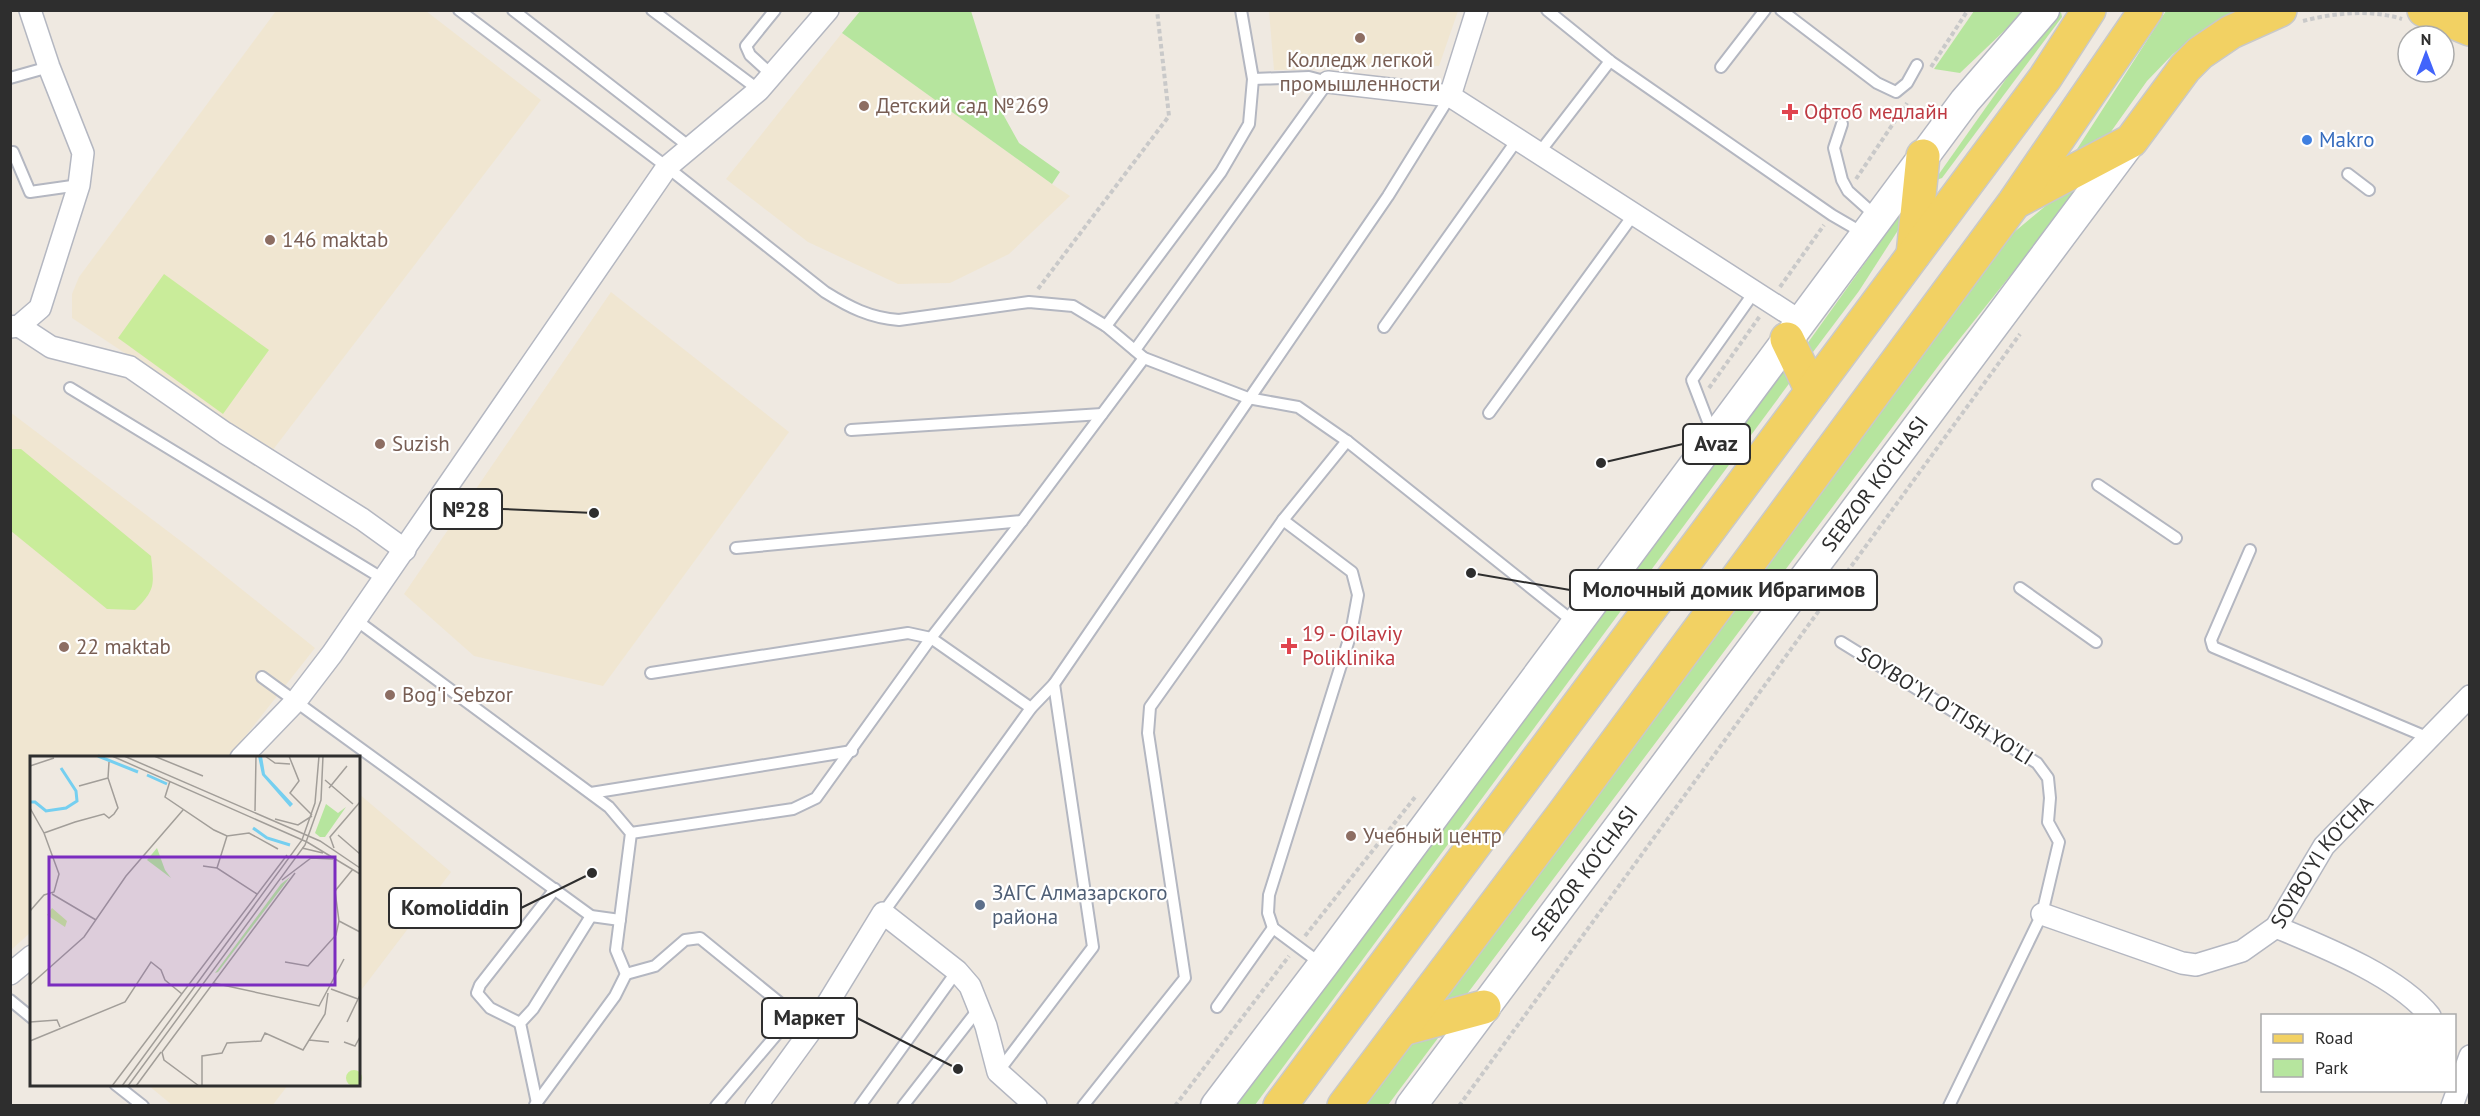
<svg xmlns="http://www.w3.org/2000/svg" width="2480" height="1116" viewBox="0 0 2480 1116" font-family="'PT Sans',sans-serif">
<rect width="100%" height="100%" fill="#efe9e1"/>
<g fill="#f0e6d1">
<path d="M 276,11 L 426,11 L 541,100 L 272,451 L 72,318 L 72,294 L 79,277 Z"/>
<path d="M 1269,11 L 1269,10 L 1458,11 L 1439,66 L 1274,70 Z"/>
<path d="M 842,33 L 1052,184 L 1070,196 L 1009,254 L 950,283 L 898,284 L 808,242 L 726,179 Z"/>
<path d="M 611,292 L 789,432 L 603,686 L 474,656 L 404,594 Z"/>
<path d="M 10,412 L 194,551 L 315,648 L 229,757 L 32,758 L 31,932 L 11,950 Z"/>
<path d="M 359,794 L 451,872 L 359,993 Z"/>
<path d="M 148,1085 L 288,1085 L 272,1106 L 172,1105 Z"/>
</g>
<g fill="#b6e59e">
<path d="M 861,10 L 971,11 L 1004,116 L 1019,143 L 1060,172 L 1052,184 L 842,33 Z"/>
<path d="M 1974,11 L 2025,11 L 1960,73 L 1934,69 Z"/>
<path d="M 2166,11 L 2240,11 L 2199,33 L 2173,54 L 2147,81 L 2105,140 L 2070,160 Z"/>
<path d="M 2061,12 L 2062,17 L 1942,178 L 1934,181 L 2030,45 Z"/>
<path d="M 2085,173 L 2089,177 L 1942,361 L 1461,1002 L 1433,1010 L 2006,239 Z"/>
<path d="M 1903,214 L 1904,221 L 1859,291 L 1810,356 L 1807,344 L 1898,217 Z"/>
<path d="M 1789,364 L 1794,377 L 1255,1105 L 1236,1106 Z"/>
<path d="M 1444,1030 L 1388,1105 L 1364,1106 L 1415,1036 Z"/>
</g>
<g fill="#c9ec9a">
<path d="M 164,274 L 269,350 L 223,414 L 118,338 Z"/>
<path d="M 11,449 L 21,449 L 151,556 C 154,585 156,589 135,610 L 107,609 L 11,531 Z"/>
</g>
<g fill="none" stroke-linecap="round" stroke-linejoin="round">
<defs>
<g id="lane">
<path d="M 459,10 L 667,167 L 825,292 C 849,307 870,318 899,320 L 1029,302 L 1073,306 L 1106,326 L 1144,358 L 1248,398 L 1298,407 L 1347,441 L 1575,623"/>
<path d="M 513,10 L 691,148"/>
<path d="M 652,10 L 759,90"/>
<path d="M 1547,10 L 1610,61 L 1832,215 L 1863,233"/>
<path d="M 1781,10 L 1877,83 L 1896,92 L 1907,83 L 1917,65"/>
<path d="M 1721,67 L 1765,10"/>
<path d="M 772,75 L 750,55 L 746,46 L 775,10"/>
<path d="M 10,78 L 49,67"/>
<path d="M 1842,124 L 1834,148 L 1842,180 L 1848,191 L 1877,217"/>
<path d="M 10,152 L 13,152 L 30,192 L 79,185"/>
<path d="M 1539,153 L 1610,61"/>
<path d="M 2348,174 L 2369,190"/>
<path d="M 1106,326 L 1221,172 L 1249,124 L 1253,79"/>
<path d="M 1384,327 L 1517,140"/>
<path d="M 1135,350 L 1328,82 L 1309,77 L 1253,79 L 1241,10"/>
<path d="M 70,388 L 385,580"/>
<path d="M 1489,413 L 1634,214"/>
<path d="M 851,430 L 1102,414"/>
<path d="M 1712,432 L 1692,380 L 1755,291"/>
<path d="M 2098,485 L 2176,538"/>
<path d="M 736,548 L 1022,521"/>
<path d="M 2250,550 L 2211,640 L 2213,647 L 2429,738"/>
<path d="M 2020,588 L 2096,642"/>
<path d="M 356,620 L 609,807 L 631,833 L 616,950 L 626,974 L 655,966 L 685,940 L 700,938 L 812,1029"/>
<path d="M 1841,642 L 2037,763 L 2048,778 L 2050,798 L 2048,822 L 2059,842 L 2042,914 L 1949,1106"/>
<path d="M 651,673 L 908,633 L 931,638 L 1031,708"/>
<path d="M 262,677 L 591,916 L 620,920"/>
<path d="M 591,793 L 852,751"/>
<path d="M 631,833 L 793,809 L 816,798 L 931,638 L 1022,521 L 1144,358"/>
<path d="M 883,913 L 1031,708 L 1054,684 L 1388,196 L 1450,96"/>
<path d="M 1320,963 L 1273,928 L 1268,913 L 1269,895 L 1351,633 L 1358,595 L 1352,572 L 1283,520 L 1347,441"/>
<path d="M 10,1000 L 32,1018"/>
<path d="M 1217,1007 L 1273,928"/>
<path d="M 520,1023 L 490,1008 L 477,993 L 480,985 L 555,889"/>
<path d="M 998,1072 L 1093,947 L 1054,684"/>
<path d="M 115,1084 L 143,1106"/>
<path d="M 537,1103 L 520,1023 L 533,1009 L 591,916"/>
<path d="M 535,1105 L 615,996 L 626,974"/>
<path d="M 716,1106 L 782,1028"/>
<path d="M 860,1106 L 957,971"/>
<path d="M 903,1106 L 980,1007"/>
<path d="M 1083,1106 L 1185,978 L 1148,733 L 1150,707 L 1283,520"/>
</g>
<g id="street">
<path d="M 1328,82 L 1450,96 L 1800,321"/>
<path d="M 1450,96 L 1477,10"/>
<path d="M 19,326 L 51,347 L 130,367 L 225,433 L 362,519 L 405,550"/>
<path d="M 10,327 L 19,326 L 40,308 L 79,185 L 83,153 L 49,67 L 30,10"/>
<path d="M 241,758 L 296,701 L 332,654 L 667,167 L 759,90 L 828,10"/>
<path id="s1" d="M 2042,914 L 2182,963 L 2196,965 L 2242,951 L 2276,927 L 2324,846 L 2470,696"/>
<path d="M 2276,927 C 2324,947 2398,976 2430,1016"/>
<path d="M 10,974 L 32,956"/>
<path d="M 756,1106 L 812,1029 L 883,913 L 957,971 L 970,986 L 986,1026 L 998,1072 L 1036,1106"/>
<path d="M 2452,1106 L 2470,1056"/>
</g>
<g id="secondary">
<path d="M 1216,1106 L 1323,965 L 1965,101 L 2044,10"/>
<path id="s2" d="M 1411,1106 L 2131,141"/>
</g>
<g id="primary">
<path d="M 2424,10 L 2470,29"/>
<path d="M 2019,200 L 2131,141 L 2185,68 L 2200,53 L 2231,32 L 2280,10"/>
<path d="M 1913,255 L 1923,156"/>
<path d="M 1787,339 L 1812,391"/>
<path d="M 1402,1029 L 1484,1007"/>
<path d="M 1280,1106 L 2045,78 L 2089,10"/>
<path d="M 1344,1106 L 1565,812 L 2014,203 L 2146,10"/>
</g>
</defs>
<use href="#lane" stroke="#b4b7c1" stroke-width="14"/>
<use href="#street" stroke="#b4b7c1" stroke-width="24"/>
<use href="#secondary" stroke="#b4b7c1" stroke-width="33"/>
<use href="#primary" stroke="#c9c9c9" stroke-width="36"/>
<g stroke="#c9c9c9" stroke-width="4" stroke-dasharray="4.5 3" stroke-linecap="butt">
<path d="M 2303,21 C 2333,13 2371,9 2402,19"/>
<path d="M 1931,67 L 1968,10"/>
<path d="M 1856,179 L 1907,103"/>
<path d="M 1780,287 L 1824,225"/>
<path d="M 1038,289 L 1169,116 L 1157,10"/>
<path d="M 1709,388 L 1760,316"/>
<path d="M 1305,936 L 1416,796"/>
<path d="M 1175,1106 L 1289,956"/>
<path d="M 1459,1106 L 2020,334"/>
</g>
<use href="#lane" stroke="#fff" stroke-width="10"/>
<use href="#street" stroke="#fff" stroke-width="21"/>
<use href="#secondary" stroke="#fff" stroke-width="30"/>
<use href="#primary" stroke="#f2d163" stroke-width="33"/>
</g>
<g fill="#8d6e63" stroke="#fff" stroke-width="2">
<circle cx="1360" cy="38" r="6"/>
<circle cx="864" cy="106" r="6"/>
<circle cx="270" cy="240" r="6"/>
<circle cx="380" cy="444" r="6"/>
<circle cx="64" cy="647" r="6"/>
<circle cx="390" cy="695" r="6"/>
<circle cx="1351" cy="836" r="6"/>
</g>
<g fill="#e0444e" stroke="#fff" stroke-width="2">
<path d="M1787 103h6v6h6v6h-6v6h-6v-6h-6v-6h6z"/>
<path d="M1286 637h6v6h6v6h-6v6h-6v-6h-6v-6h6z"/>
</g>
<circle fill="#3f7fe0" stroke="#fff" stroke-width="2" cx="2307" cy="140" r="6"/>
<circle fill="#5c6f8a" stroke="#fff" stroke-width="2" cx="980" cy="905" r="6"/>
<g text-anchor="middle" stroke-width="4.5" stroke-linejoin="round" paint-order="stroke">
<g font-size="21" fill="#785e54" stroke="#fff" text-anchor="start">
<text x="1360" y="67" text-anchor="middle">Колледж легкой<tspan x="1360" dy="24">промышленности</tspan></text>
<text x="876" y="113">Детский сад №269</text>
<text x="282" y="247">146 maktab</text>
<text x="392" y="451">Suzish</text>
<text x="76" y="654">22 maktab</text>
<text x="402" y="702">Bog'i Sebzor</text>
<text x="1363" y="843">Учебный центр</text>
</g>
<g font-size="21" fill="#be3a42" stroke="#fff" text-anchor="start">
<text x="1804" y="119">Офтоб медлайн</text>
<text x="1302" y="641">19 - Oilaviy<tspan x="1302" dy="24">Poliklinika</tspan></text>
</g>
<g font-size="21" fill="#366cbe" stroke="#fff" text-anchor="start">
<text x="2319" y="147">Makro</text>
</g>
<g font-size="21" fill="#2e2e2e" stroke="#fff">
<text dy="7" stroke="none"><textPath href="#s2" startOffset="776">SEBZOR KO‘CHASI</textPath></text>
<text transform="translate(1945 706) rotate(32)" y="7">SOYBO'YI O'TISH YO'LI</text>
<text dy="7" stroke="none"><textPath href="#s1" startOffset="332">SOYBO'YI KO'CHA</textPath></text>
<text dy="7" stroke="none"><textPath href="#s2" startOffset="290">SEBZOR KO‘CHASI</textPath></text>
</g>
<g font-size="21" fill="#4e5e75" stroke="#fff" text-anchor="start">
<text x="992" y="900">ЗАГС Алмазарского<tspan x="992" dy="24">района</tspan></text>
</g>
</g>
<g transform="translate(30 756)">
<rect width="330" height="330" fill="#efe9e1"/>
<path d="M 296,48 L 308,57 L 316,51 L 295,81 L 290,81 L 285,77 ZM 127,92 L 135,114 L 141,122 L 117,104 ZM 260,121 L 188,216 L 185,217 L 251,128 Z" fill="#b6e59e"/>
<path d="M 22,152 L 37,165 L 35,171 L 17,159 ZM316 322a8 8 0 1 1 16 0a8 8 0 1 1-16 0Z" fill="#c9ec9a"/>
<path d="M 228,0 L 232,0 L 235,18 L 263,48 L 260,51 L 232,19 Z" fill="#75cff0"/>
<path fill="none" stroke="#75cff0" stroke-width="3" d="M 68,0 L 108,16M 117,19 L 137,28M 0,46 L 5,46 L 16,55 L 36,52 L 47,45 L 46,35 L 31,12M 223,72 L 237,82 L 260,89"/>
<path fill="none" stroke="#a29e99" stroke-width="1.5" d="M 82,0 L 277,86 L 330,118M 94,0 L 290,85 L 330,112M 124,0 L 173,20M 235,0 L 245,7 L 260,8M 259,0 L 269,25 L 260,37 L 282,59M 0,10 L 24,2M 295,24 L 323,48M 140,25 L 135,41 L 184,74 L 197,80 L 219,77 L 248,93M 49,30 L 78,22M 299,32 L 317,10M 0,52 L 14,77 L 29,118 L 24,136 L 14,139 L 0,155M 225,55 L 226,0M 245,63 L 268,69 L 282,60M 14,77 L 45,66 L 74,58 L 79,62 L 84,58 L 88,52 L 78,22 L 79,6M 308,79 L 330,98M 272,92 L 293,97M 304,92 L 300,81 L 330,46M 173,110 L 187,112 L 227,138M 187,112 L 197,80M 252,124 L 281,102 L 303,103M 22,138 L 66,164M 309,165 L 330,176M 255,206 L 278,210 L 306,179 L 309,165 L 305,135 L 323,113M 183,227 L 289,250 L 314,203M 0,229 L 54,181 L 96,120 L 153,54M 301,233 L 328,243M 0,266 L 27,264 L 30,271M 317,266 L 330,239M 279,284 L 299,286M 0,285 L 95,246 L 121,206 L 131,214 L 135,224 L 152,238M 314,286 L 325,290 L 330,281M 132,296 L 265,117M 132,296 L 134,304 L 169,330M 82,330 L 257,99M 92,330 L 272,84 L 285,47 L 289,0M 98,330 L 275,89 L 291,44 L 293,0M 106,330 L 131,296M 172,330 L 172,300 L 192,297 L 197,287 L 231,285 L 235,277 L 273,294 L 295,258 L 298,237"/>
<path fill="#7b2cbf" fill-opacity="0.15" stroke="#7b2cbf" stroke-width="3" d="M 19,101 L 305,101 L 305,229 L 19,229 Z"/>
<rect width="330" height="330" fill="none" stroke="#2e2e2e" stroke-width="3"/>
</g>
<path fill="none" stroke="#2e2e2e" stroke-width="2" d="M1601 463L1683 444M594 513L502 509M1471 573L1570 590M592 873L521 908M958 1069L857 1018"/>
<g fill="#2e2e2e" stroke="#fff" stroke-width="2">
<circle cx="1601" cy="463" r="6"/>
<circle cx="594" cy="513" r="6"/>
<circle cx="1471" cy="573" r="6"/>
<circle cx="592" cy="873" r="6"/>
<circle cx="958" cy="1069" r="6"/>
</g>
<g fill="#fff" stroke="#2e2e2e" stroke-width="2">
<rect x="1683" y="424" width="67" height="40" rx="6"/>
<rect x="431" y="489" width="71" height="40" rx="6"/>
<rect x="1570" y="570" width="307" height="40" rx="6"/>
<rect x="389" y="888" width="132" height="40" rx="6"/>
<rect x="762" y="998" width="95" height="40" rx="6"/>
</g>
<g font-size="22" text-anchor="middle" font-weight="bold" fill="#2e2e2e">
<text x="1716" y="451">Avaz</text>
<text x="466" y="517">№28</text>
<text x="1724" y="597">Молочный домик Ибрагимов</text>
<text x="455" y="915">Komoliddin</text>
<text x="809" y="1025">Маркет</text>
</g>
<rect width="2480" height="1116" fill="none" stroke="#2e2e2e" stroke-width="24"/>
<rect x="2261" y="1014" width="195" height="78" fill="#ffffff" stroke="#ababab" stroke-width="1.5"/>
<rect x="2273" y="1034" width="30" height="9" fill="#f2d163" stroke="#ababab" stroke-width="1.5"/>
<text x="2315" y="1044" font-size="18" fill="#2e2e2e">Road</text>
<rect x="2273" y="1059" width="30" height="18" fill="#b6e59e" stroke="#ababab" stroke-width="1.5"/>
<text x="2315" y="1074" font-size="18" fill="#2e2e2e">Park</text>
<g transform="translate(2426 54)"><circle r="28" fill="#ffffff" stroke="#ababab" stroke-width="1.5"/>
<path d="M0-4.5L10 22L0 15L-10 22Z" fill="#4264fb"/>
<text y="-9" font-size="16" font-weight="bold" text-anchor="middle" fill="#2e2e2e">N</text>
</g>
</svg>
